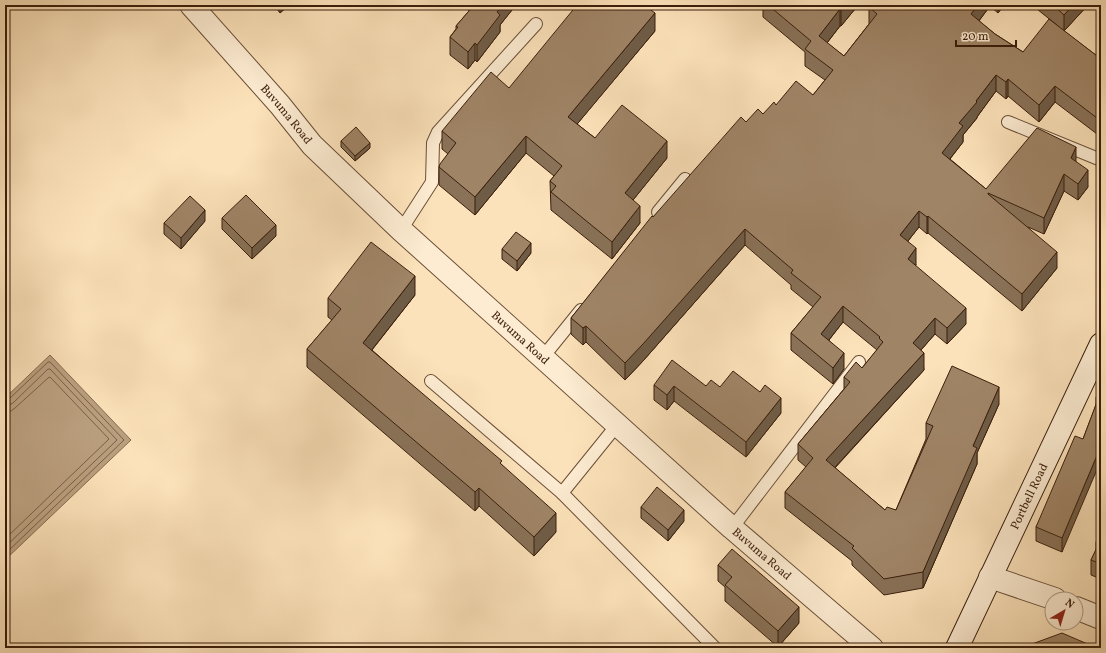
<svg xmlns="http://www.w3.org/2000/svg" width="1106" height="653" viewBox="0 0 1106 653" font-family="Vollkorn,serif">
<rect width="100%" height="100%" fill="#fce2ba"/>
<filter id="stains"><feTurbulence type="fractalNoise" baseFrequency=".005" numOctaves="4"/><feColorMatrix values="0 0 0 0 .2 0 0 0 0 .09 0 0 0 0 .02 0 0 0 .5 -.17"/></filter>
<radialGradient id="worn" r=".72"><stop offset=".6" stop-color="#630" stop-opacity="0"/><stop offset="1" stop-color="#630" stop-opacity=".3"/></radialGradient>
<path fill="#ba9f7e" stroke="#876b50" d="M 50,355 L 131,440 L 5,560 L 5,398 Z"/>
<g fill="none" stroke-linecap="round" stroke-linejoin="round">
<g stroke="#7a5e44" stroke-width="1">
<path d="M 5,400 L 9,399 L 48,362 L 50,362 L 124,440 L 5,554"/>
<path d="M 5,405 L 9,405 L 13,403 L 48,369 L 50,369 L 117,440 L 5,547"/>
<path d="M 5,411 L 11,411 L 15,408 L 48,378 L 50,377 L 109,439 L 5,539"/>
</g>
<defs>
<g id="lane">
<path d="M 1008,122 L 1101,160"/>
<path d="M 658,212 L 685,179"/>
<path d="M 401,230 L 432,182 L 433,143 L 438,132 L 536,24"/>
<path d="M 543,357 L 581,310"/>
<path d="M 431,381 L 562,493 L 715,648"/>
<path d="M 562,493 L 617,425"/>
<path d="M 732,528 L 859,362"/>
</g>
<g id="street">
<path id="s1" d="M 191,5 L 280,105 L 312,145 L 401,230 L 732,528 L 872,648"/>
<path d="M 990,577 L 1055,599"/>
<path d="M 1076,608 L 1101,618"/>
</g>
<g id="secondary">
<path id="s2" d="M 957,648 L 1101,344"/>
</g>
</defs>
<use href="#lane" stroke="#6a4f37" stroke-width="14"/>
<use href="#street" stroke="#6a4f37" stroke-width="24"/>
<use href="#secondary" stroke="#3a1e0b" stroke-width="24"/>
<use href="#lane" stroke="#fdecd2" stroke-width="12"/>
<use href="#street" stroke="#fdecd2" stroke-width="22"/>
<use href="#secondary" stroke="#fdecd2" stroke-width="22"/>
</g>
<g fill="#897258" stroke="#3a1e0b">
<path d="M 274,5 L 289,5 L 280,13 Z"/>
<path d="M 469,5 L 516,5 L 500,25 L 500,32 L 477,62 L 475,60 L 468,69 L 450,55 L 450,37 L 456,29 L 456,26 L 469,11 Z"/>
<path d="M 763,5 L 855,5 L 855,9 L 841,26 L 840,26 L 827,43 L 844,56 L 869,24 L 869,7 L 871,5 L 1004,5 L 998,13 L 990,6 L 979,21 L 995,34 L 1023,52 L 1058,26 L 1032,5 L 1088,5 L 1064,31 L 1101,59 L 1097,134 L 1055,102 L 1039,122 L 1008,96 L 1006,99 L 996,91 L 977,117 L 977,118 L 963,135 L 963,142 L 950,159 L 986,189 L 1076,162 L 1088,187 L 1078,200 L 1064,191 L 1044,234 L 1028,227 L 1057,268 L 1022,311 L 928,233 L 927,234 L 919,227 L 908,241 L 916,265 L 915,266 L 966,324 L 947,344 L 935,334 L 921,350 L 924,370 L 835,468 L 885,510 L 896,510 L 926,439 L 926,423 L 999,404 L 977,453 L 977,464 L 923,588 L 884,595 L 852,565 L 852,561 L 785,508 L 785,492 L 806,467 L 798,460 L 798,444 L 844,389 L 844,377 L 862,368 L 877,350 L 843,322 L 829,340 L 844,369 L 833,384 L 791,350 L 791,333 L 813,307 L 791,289 L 791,285 L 745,245 L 643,361 L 625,380 L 586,342 L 583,345 L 571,334 L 571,318 L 653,217 L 746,122 L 763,114 L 776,105 L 813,95 L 825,80 L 805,66 L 805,52 L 763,17 Z"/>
<path d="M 655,31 L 577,124 L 595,138 L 667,158 L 633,200 L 640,223 L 612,259 L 551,210 L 550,181 L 554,176 L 526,153 L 475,215 L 439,185 L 439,167 L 448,154 L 442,149 L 442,131 L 509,88 Z"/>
<path d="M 341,141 L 370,148 L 355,161 L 341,147 Z"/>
<path d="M 222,218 L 276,236 L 252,259 L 222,229 Z"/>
<path d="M 205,221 L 181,249 L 164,234 L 164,223 Z"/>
<path d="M 502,249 L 531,253 L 517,271 L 502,259 Z"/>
<path d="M 415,295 L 372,350 L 502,465 L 556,532 L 534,556 L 479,506 L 475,511 L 307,367 L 307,349 L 332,320 L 328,317 L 328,298 Z"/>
<path d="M 654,385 L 706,386 L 760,392 L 781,413 L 746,457 L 674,401 L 667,410 L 654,400 Z"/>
<path d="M 1101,386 L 1062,552 L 1036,541 L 1036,527 L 1083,439 L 1096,405 L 1096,398 Z"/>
<path d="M 641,507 L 684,521 L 668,541 L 641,518 Z"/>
<path d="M 1101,533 L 1101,579 L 1091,575 L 1091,560 L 1096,550 Z"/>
<path d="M 718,565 L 799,623 L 778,647 L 725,601 L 725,587 L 718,581 Z"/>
</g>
<g fill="#6f5c47" stroke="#3a1e0b">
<path d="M 280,5 L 289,5 L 280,13 Z"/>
<path d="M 503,5 L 516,5 L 500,25 L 500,32 L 477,62 L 477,45 L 497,12 Z"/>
<path d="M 845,5 L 855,5 L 855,9 L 841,26 L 841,10 Z"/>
<path d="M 978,5 L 990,5 L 990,6 L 971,31 L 971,14 Z"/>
<path d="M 998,5 L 1004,5 L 998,13 Z"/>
<path d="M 1073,5 L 1088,5 L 1064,31 L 1064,15 Z"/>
<path d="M 840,9 L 840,26 L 819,53 L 819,36 Z"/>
<path d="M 655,13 L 655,31 L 568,135 L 568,117 Z"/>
<path d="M 475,43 L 475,60 L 468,69 L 468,52 Z"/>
<path d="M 996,75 L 996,91 L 977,117 L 977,118 L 963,135 L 963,142 L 942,169 L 942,153 L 959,123 L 976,101 Z"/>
<path d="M 1008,79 L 1008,96 L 1006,99 L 1006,82 Z"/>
<path d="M 1055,86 L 1055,102 L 1039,122 L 1039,105 Z"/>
<path d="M 1101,112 L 1101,129 L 1097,134 L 1097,118 Z"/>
<path d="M 526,136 L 526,153 L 475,215 L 475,197 Z"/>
<path d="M 667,141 L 667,158 L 625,210 L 625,193 Z"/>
<path d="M 370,143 L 370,148 L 355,161 L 355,156 Z"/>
<path d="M 1076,147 L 1076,163 L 1071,158 Z"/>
<path d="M 1088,170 L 1088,187 L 1078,200 L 1078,184 Z"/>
<path d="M 1064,174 L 1064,191 L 1044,234 L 1044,218 Z"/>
<path d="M 640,206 L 640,223 L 612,259 L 612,242 Z"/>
<path d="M 205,210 L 205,221 L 181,249 L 181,238 Z"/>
<path d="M 919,211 L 919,227 L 900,251 L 900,235 Z"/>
<path d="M 928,216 L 928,233 L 927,234 L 927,217 Z"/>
<path d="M 276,225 L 276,236 L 252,259 L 252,248 Z"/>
<path d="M 745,229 L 745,245 L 643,361 L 625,380 L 625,363 Z"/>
<path d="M 531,243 L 531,253 L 517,271 L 517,261 Z"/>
<path d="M 916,248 L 916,265 L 908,276 L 908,259 Z"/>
<path d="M 1057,252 L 1057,268 L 1022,311 L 1022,294 Z"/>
<path d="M 415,276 L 415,295 L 363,361 L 363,343 Z"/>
<path d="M 843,306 L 843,322 L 821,350 L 821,334 Z"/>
<path d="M 966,308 L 966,324 L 947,344 L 947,328 Z"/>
<path d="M 935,318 L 935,334 L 913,359 L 913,343 Z"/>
<path d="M 586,326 L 586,342 L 583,345 L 583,328 Z"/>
<path d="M 844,353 L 844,369 L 833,384 L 833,368 Z"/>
<path d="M 924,353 L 924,370 L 826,477 L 826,460 Z"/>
<path d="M 674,386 L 674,401 L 667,410 L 667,395 Z"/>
<path d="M 999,387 L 999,404 L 977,453 L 977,464 L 923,588 L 923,572 L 973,446 Z"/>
<path d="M 781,398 L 781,413 L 746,457 L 746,442 Z"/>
<path d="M 1101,446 L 1101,460 L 1062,552 L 1062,538 Z"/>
<path d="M 479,488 L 479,506 L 475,511 L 475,492 Z"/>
<path d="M 684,510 L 684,521 L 668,541 L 668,530 Z"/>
<path d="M 556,513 L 556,532 L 534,556 L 534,537 Z"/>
<path d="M 1100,541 L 1096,557 L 1096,542 Z"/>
<path d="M 799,607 L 799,623 L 778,647 L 778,631 Z"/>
</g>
<g fill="#9f8466" stroke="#3a1e0b">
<path d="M 474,5 L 503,5 L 497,12 L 500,15 L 477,45 L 475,43 L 468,52 L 450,37 L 458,27 L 456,26 Z"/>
<path d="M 577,5 L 644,5 L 655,13 L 568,117 L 595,138 L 622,105 L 667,141 L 625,193 L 640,206 L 612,242 L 551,192 L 556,186 L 550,181 L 562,166 L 526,136 L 475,197 L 439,167 L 440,164 L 456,143 L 442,131 L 491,72 L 509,88 Z"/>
<path d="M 768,5 L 845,5 L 841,10 L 840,9 L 819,36 L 844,56 L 877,14 L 869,7 L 871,5 L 978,5 L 971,14 L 995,34 L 1023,52 L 1049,19 L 1101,59 L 1101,112 L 1097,118 L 1055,86 L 1039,105 L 1008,79 L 1006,82 L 996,75 L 976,101 L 977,102 L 959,123 L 963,126 L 942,153 L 986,189 L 1037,128 L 1076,147 L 1071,158 L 1088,170 L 1078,184 L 1064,174 L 1044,218 L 988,193 L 988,194 L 1057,252 L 1022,294 L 928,216 L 927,217 L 919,211 L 900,235 L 916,248 L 908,259 L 966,308 L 947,328 L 935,318 L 913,343 L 924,353 L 826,460 L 885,510 L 887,507 L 896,510 L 933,426 L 926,423 L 952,366 L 999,387 L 973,446 L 977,448 L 923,572 L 884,579 L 852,548 L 854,546 L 785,492 L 813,458 L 798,444 L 850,382 L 844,377 L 856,362 L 862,368 L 883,342 L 879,338 L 880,337 L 843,306 L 821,334 L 844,353 L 833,368 L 791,333 L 821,297 L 791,273 L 793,270 L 745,229 L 643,344 L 625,363 L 586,326 L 583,328 L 571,318 L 652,216 L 653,217 L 741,117 L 746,122 L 758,109 L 763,114 L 774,102 L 776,105 L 796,81 L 813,95 L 833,70 L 805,49 L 811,41 Z"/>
<path d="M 1053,5 L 1073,5 L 1064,15 Z"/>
<path d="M 356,127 L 370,143 L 355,156 L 341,141 Z"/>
<path d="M 246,195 L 276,225 L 252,248 L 222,218 Z"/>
<path d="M 190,196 L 205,210 L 181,238 L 164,223 Z"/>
<path d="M 516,232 L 531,243 L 517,261 L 502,249 Z"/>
<path d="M 371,242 L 415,276 L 363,343 L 502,461 L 500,463 L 556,513 L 534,537 L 479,488 L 475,492 L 307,349 L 341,309 L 328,298 Z"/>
<path d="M 672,360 L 706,386 L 711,380 L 720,387 L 733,371 L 760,392 L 765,385 L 781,398 L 746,442 L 674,386 L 667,395 L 654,385 Z"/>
<path d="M 1101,386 L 1101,446 L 1062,538 L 1036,527 L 1075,436 L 1083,439 L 1098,399 L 1096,398 Z"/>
<path d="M 657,487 L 684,510 L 668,530 L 641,507 Z"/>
<path d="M 1101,533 L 1101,564 L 1091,560 L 1100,541 L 1096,542 Z"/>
<path d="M 732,549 L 799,607 L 778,631 L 725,585 L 732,577 L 718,565 Z"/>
<path d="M 1062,633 L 1097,648 L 1021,648 Z"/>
<path d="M 831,644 L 836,648 L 828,648 Z"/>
</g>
<g text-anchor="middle" stroke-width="3.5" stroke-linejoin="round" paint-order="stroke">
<g font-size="12" fill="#3a1e0b" stroke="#fdecd2">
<text dy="4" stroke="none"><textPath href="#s1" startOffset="145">Buvuma Road</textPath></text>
<text dy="4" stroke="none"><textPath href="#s1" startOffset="469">Buvuma Road</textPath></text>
<text dy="4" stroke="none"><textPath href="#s2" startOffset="168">Portbell Road</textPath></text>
<text dy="4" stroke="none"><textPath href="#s1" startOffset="793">Buvuma Road</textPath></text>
</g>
</g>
<rect width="1106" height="653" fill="none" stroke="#fce2ba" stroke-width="20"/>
<rect x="6" y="6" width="1094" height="641" fill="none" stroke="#3a1e0b" stroke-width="2"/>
<rect x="10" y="10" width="1086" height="633" fill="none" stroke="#3a1e0b"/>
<g transform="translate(1064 611) rotate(38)"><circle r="19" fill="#fdecd2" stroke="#af9a82"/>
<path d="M0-3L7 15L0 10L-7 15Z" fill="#8f2418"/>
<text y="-6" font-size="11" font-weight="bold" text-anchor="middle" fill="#3a1e0b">N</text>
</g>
<path d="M956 40v6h60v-6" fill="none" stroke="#3a1e0b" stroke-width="2"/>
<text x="962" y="40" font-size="12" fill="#3a1e0b" stroke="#fdecd2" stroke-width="3" paint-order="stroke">20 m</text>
<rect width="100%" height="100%" filter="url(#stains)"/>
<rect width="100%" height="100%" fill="url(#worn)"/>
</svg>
